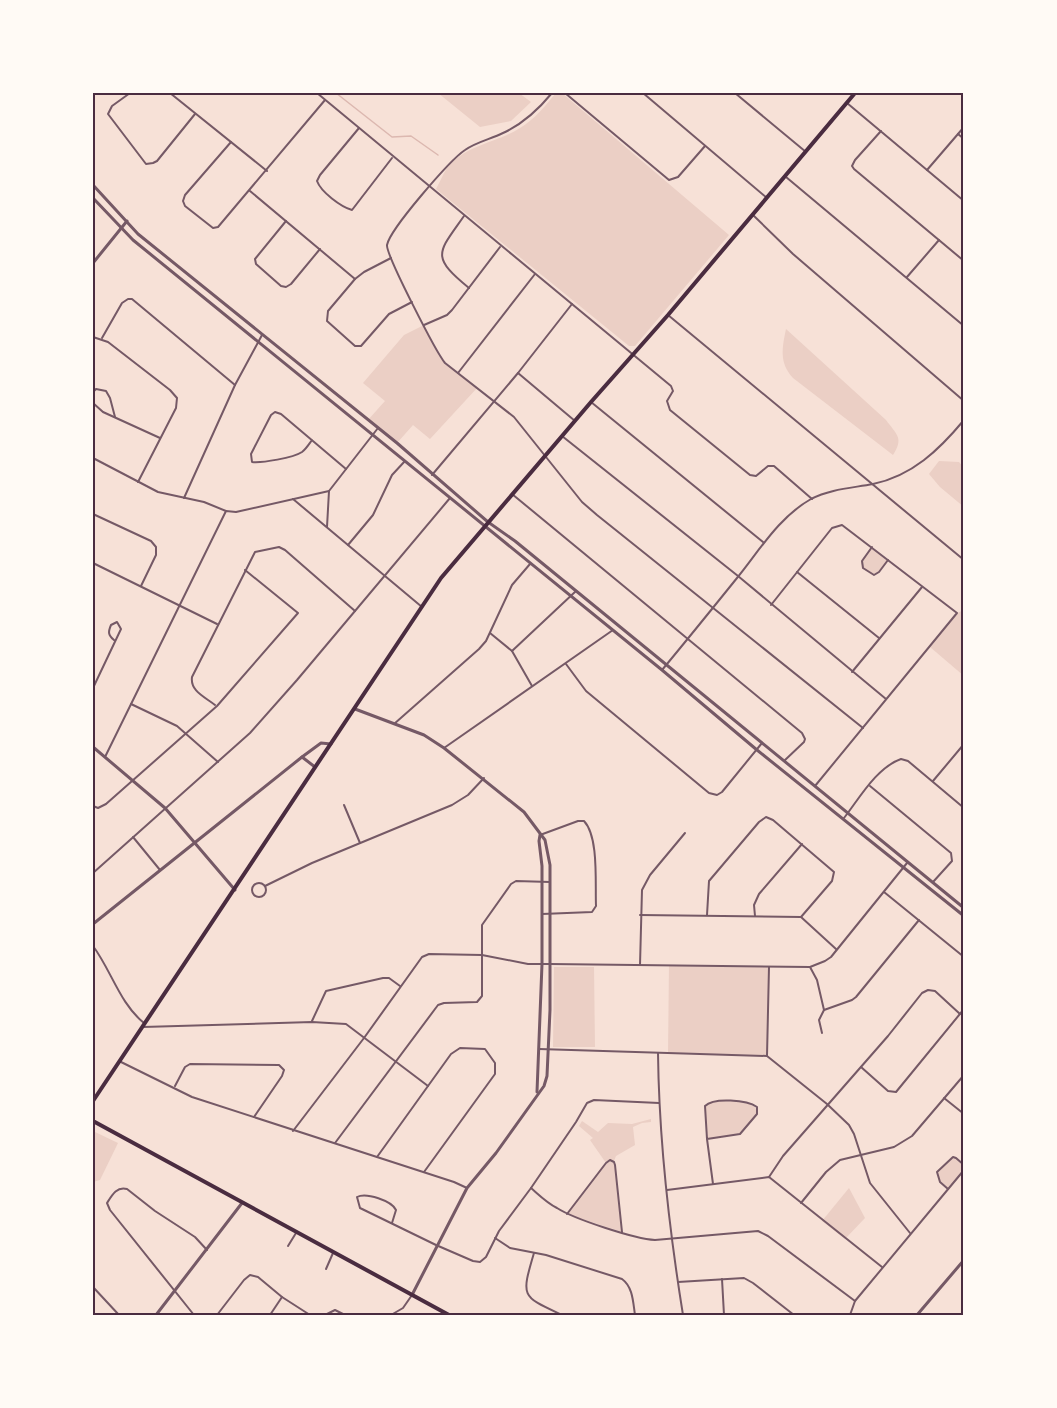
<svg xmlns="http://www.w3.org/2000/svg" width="1057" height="1408" viewBox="0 0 1057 1408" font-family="'DejaVu Sans',sans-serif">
<rect width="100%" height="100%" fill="#f7e1d7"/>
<g fill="#ebcfc5">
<path d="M 438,93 L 519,93 L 531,102 L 511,121 L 480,127 Z"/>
<path d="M 556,93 L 562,93 L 729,235 L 635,346 L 629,346 L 436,189 C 440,182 443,174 447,168 C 465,145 497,143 520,128 C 535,119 545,106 556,93 Z"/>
<path d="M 424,325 L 439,356 L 445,363 L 477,388 L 430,439 L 413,425 L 397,443 L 368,420 L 385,401 L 363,383 L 404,335 Z"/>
<path d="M 786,329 L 886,420 C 897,435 904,438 893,455 L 793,378 C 779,363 782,348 786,329 Z"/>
<path d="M 939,461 L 959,462 L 964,468 L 964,507 L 940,487 L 929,474 Z"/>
<path d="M 872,547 L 888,560 L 879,572 L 874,575 L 863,568 L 861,563 Z"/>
<path d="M 964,610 L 964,676 L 930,647 L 957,613 Z"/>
<path d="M 669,965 L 769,967 L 767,1056 L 668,1053 Z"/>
<path d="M 554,967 L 594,967 L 595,1047 L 553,1047 Z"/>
<path d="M 712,1101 C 727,1101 751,1097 758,1112 L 740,1134 L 707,1139 L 705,1106 Z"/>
<path d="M 651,1119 L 651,1122 L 642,1123 L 633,1127 L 635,1145 L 616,1156 L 614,1161 L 622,1232 L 567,1214 L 606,1163 L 590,1140 L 593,1138 L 579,1126 L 582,1121 L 598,1132 L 608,1123 L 632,1124 Z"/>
<path d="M 93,1131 L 118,1143 L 100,1180 L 93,1182 Z"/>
<path d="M 953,1157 L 956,1158 L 964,1165 L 964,1170 L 948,1189 L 940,1182 L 937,1172 Z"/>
<path d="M 849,1188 L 865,1218 L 845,1239 L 822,1221 Z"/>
</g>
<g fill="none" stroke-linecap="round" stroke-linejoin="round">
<path stroke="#dcb8b0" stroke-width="1.5" d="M 336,93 L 392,137 L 411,136 L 438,155"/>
<g stroke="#755966" stroke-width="2">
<path d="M 130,93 L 112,106 L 108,114 L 146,164 L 153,163 L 157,161 L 195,114"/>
<path d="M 170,93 L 267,171"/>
<path d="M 317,93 L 671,386 L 673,391 L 667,401 L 670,410 L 750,475 L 756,476 L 768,466 L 774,466 L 812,499"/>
<path d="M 552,93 C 538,110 523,124 503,133 C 491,139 476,142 465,150 C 450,160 390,229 387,245 C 386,255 436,352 445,363 L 514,417 L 582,502 L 597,515 L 863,728"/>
<path d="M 565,93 L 669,180 L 678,177 L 705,146"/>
<path d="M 643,93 L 767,198"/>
<path d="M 735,93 L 806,152"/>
<path d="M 847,103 L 964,201"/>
<path d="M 359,128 L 320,175 L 317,181 C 321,192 341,207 352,210 L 392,158"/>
<path d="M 881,131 L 855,160 L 852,166 L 854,169 L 964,261"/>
<path d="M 958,134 L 964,139"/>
<path d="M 231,142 L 185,195 L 183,201 L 185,206 L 213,228 L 218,227 L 325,100"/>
<path d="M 927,170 L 964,127"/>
<path d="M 786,177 L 964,326"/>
<path d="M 250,191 L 355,279"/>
<path d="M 753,215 L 793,254 L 964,401"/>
<path d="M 464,216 C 438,253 430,256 469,288"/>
<path d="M 286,221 L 255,259 L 256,264 L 281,286 L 286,287 L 291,284 L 320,249"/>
<path d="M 391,258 L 364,272 L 355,279 L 328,311 L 327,321 L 355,346 L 361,346 L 389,314 L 412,302"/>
<path d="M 907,277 L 939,240"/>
<path d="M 668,315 L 964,560"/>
<path d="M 424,325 L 447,315 L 452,310 L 500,247"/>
<path d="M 93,337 L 108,342 L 170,390 L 177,398 L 176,408 L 138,482"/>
<path d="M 102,338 L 122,303 L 128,299 L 132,299 L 235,385"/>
<path d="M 458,373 L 535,274"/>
<path d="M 518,373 L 575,421"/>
<path d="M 93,392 L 96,389 L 106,391 L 110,398 L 115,417"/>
<path d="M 591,402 L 763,542"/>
<path d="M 93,403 L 103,412 L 160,438"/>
<path d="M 562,436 L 738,576 L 886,699"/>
<path d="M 312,440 C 309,444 306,449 302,452 C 293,458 262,463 252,462 L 251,454 L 271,415 L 275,412 L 281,414 L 346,469"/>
<path d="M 93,458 L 158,492 L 204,502 L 226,511"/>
<path d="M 432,475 L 518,373 L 572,304"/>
<path d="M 512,494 L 802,733 L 805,739 L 804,742 L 784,761"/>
<path d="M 184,498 L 235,385 L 262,335"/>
<path d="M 293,499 L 422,607"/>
<path d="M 93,514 L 151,541 L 156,547 L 156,555 L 141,586"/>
<path d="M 327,527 L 329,491"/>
<path d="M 348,545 L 373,515 L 392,475 L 405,461"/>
<path d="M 872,547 L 862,561 L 863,568 L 874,575 L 879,572 L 888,560"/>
<path d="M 93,563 L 217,624"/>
<path d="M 797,572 L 879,638"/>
<path d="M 771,605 L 832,528 L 842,525 L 957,613 L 815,786"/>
<path d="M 490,633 L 512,651 L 532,686"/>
<path d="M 512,651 L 576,591"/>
<path d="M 566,664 L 586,691 L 709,793 L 717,795 L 722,792 L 762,743"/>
<path d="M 662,670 C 687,640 712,609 737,578 C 759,551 779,517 811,499 C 830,489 852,488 873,484 C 912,476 939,450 964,420"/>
<path d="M 852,672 L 922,587"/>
<path d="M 93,688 L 121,629 L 117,622 L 111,625 C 108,632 108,635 114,640"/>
<path d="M 131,704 L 177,726 L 218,762"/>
<path d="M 215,705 C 205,697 190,691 192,677 L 255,552 L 279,547 L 285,550 L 355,611"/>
<path d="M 394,724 L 479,649 L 486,641 L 512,585 L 530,564"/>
<path d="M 444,748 L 613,630"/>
<path d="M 105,757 L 226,511 L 236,512 L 329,491 L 378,428"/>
<path d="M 933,781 L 964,744"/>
<path d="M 870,786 L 951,853 L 952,861 L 933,882"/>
<path d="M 344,805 L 360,843"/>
<path d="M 93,806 L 98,808 L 106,804 L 217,706 L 298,613 L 245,570"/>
<path d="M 844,818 C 859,799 876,768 901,759 L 908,761 L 964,808"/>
<path d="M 540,835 L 578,821 L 584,821 C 599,837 595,883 596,906 L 592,912 L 542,914"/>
<path d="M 133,837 L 160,870"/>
<path d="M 93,873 L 250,733 L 297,680 L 450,498"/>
<circle cx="259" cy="890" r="7"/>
<path d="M 265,886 L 312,863 L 452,805 L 468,795 L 484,778"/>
<path d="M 884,892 L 964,957"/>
<path d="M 640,915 L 801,917 L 836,949"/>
<path d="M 707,915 L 709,881 L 759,822 L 766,817 L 773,820 L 834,872 L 832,881 L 801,917"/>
<path d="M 755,916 L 754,905 L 759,894 L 802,844"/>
<path d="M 93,946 C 111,970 120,1004 144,1023"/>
<path d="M 640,965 L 642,890 L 650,875 L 685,833"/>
<path d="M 810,967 L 817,980 L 824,1010 L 852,1000 L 856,997 L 919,920"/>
<path d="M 312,1021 L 326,991 L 383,978 L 389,978 L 400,986"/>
<path d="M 143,1027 L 312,1022 L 346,1024 L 428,1086"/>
<path d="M 822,1033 L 819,1020 L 824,1010"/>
<path d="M 539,1049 L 767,1056 L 769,967"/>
<path d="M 658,1053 C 659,1141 669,1228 683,1315"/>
<path d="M 767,1056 L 827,1104 L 849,1125 L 854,1134 L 870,1183 L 910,1233"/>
<path d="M 119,1061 L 192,1097 L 454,1182 L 467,1188"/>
<path d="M 861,1067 L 888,1091 L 896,1092 L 964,1009"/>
<path d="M 175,1086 L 185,1067 L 190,1064 L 279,1065 L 284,1070 L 282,1076 L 254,1117"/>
<path d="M 944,1098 L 964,1114"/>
<path d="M 293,1131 L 364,1038 L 422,957 L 429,954 L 482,955 L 528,964 L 550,964 L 810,967 L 825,961 L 831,957 L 907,863"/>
<path d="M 707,1139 L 740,1134 L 757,1114 L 757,1107 C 747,1100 714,1097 705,1106 L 707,1139 L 713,1184"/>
<path d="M 335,1143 L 438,1005 L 444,1003 L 477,1002 L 482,996 L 482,925 L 511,884 L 516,881 L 550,882"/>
<path d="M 377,1157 L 451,1054 L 460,1048 L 485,1049 L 495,1063 L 495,1074 L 424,1172"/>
<path d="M 769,1177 L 783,1156 L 888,1036 L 922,993 L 928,990 L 935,991 L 960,1014"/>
<path d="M 531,1188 C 539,1195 547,1203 557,1208 C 574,1219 635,1239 655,1240 L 758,1231 L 768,1236 L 855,1301"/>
<path d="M 948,1189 L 940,1182 L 937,1172 L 953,1157 L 956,1158 L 964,1165"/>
<path d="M 667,1190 L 769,1177 L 882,1267"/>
<path d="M 801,1203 L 826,1172 L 840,1160 L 894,1147 L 912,1136 L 964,1075"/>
<path d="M 567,1214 L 606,1163 L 610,1160 L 614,1162 L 615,1165 L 622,1232"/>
<path d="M 392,1223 L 396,1210 C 392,1201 366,1192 357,1197 L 360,1208 L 436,1245 L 473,1261 L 480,1262 L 486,1257 L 499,1231 L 531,1188 L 576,1122 L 587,1103 L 594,1100 L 659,1103"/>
<path d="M 495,1238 L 510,1248 L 546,1255 L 622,1279 C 633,1287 633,1302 635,1315"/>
<path d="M 288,1246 L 296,1233"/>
<path d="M 534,1253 C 521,1297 521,1296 562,1315"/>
<path d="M 326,1269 L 333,1253"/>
<path d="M 722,1279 L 724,1315"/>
<path d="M 678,1282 L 744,1278 L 753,1283 L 794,1315"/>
<path d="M 93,1287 L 119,1315"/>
<path d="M 194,1315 L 110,1210 L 107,1203 C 112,1195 117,1186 127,1189 L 155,1211 L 195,1237 L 207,1250"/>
<path d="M 217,1315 L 244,1280 L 250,1275 L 258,1277 L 282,1297 L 310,1315"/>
<path d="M 270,1315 L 282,1297"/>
<path d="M 325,1315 L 335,1310 L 345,1315"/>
<path d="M 391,1315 L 403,1308 L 412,1295"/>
<path d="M 850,1315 L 855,1301 L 964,1170"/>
</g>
<g stroke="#755966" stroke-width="3">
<path d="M 93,185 L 138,234 L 397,443 L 488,522 L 515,541 L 964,908"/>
<path d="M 93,198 L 133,240 L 662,670 L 757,750 L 964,916"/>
<path d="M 93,263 L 127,221"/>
<path d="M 355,709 L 424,735 L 444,748 L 524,812 L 545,840 L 550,865 L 550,1010 L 547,1076 L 544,1086 L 496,1153 L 467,1188 L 412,1295"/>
<path d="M 93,747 L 165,808 L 235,890"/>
<path d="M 302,757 L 315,767"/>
<path d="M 93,924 L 302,757 L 321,743 L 331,744"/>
<path d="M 537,1092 L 542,964 L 542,866 L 539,841 L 540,835"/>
<path d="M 156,1315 L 242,1203"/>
<path d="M 917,1315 L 964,1260"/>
</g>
<g stroke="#4a2c40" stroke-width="4">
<path d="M 93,1101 L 441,578 L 591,402 L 668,315 L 855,93"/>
<path d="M 93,1121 L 449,1315"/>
</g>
</g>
<rect width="1057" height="1408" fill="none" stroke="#fffaf5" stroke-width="189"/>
<rect x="94" y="94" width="868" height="1220" fill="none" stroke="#4a2c40" stroke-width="2"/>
</svg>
